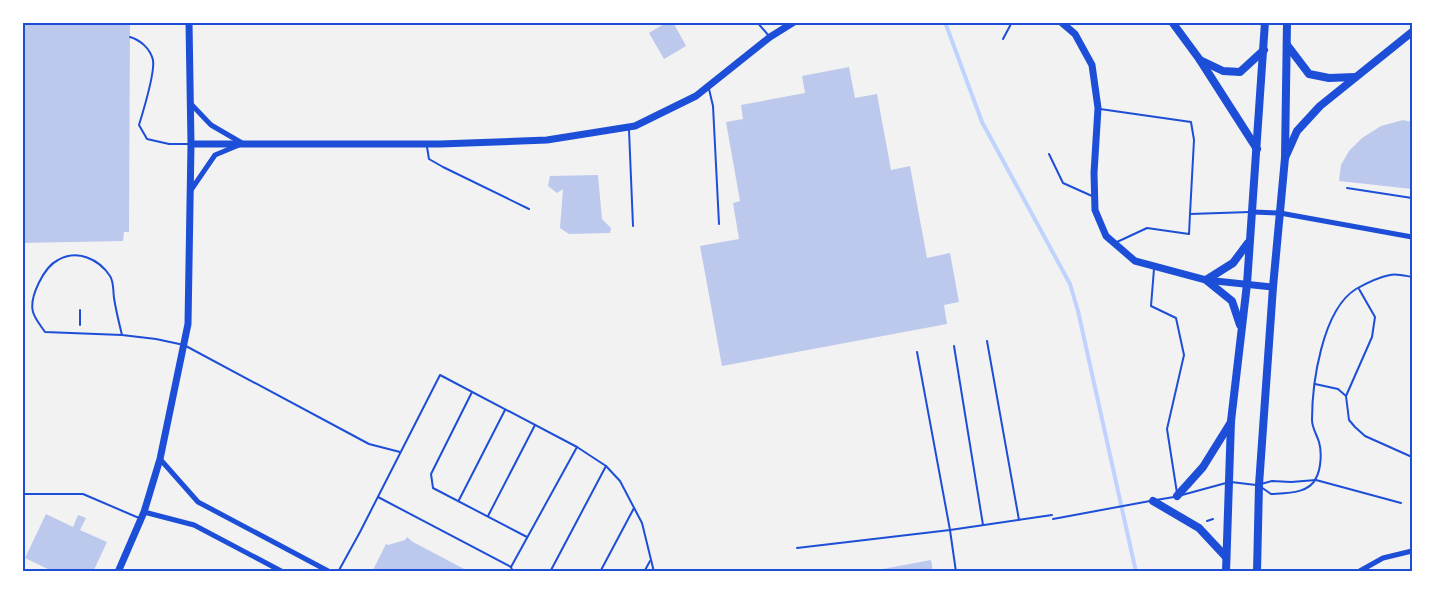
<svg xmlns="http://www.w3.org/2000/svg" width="1435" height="594" viewBox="0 0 1435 594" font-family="'Zilla Slab',serif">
<rect width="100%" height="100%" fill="#f2f2f2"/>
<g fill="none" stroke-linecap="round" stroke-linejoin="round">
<path stroke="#bfd3fe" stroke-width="4" d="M 945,22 L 982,122 L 1070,284 L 1078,311 L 1136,572"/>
</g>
<g fill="#bdc9ec">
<path d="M 22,22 L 130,22 L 129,232 L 124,232 L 123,241 L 22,243 Z"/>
<path d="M 667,22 L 673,22 L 686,46 L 664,59 L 649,33 Z"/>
<path d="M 849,67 L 855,98 L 877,94 L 891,170 L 910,166 L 927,258 L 950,253 L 959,302 L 944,305 L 947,324 L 722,366 L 700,246 L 739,239 L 733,203 L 740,201 L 726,122 L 743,119 L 741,105 L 805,93 L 802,76 Z"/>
<path d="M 1403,120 L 1412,122 L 1412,189 L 1339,181 L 1341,165 L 1349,151 L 1362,138 L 1381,126 Z"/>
<path d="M 598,175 L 602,219 L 611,228 L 610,233 L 569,234 L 560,228 L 563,189 L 557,193 L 548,186 L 550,176 Z"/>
<path d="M 46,514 L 73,527 L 78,515 L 86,518 L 80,530 L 107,542 L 93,572 L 54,572 L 25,558 Z"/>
<path d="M 407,537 L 413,542 L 470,572 L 372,572 L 386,544 L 388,545 L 405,540 Z"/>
<path d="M 931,560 L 933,572 L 877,572 L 877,570 Z"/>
</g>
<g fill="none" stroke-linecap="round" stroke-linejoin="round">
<g stroke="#1d4ed8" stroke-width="2">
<path d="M 80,310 L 80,325"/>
<path d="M 1207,521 L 1213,519"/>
</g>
<g stroke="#1d4ed8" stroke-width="2">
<path d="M 757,22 L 769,36"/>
<path d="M 130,37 C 140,40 150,48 153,60 C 155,72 143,112 139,125 L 147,139 L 169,144 L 188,144"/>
<path d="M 1003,39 L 1012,22"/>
<path d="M 709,89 L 713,106 L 719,224"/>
<path d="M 1100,109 L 1191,122 L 1194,140 L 1190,214 L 1250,212"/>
<path d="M 629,130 L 633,226"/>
<path d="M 427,147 L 429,159 L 443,167 L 529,209"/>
<path d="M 1049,154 L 1063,183 L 1092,196"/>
<path d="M 1347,188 L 1412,198"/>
<path d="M 1117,242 L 1147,228 L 1189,234 L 1190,214"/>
<path d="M 1154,269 L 1151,306 L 1176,318 L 1184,355 L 1167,429 L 1177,493"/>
<path d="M 122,335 C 119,323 116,311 114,298 C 113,291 114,282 110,276 C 99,259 77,249 58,260 C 44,267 29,297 33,312 C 35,319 41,326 45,332 L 122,335 L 156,339 L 184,345 L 369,444 L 400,452"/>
<path d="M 987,341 L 1019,520"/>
<path d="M 954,346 L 983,525"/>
<path d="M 1315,384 L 1338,389 L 1346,396 L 1349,420 L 1355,427 L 1365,436 L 1412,457"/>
<path d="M 472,392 L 431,474 L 433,488 L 527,537"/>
<path d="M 1346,396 L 1372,337 L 1375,317 L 1359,289"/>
<path d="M 1231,482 L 1256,485"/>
<path d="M 1261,484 L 1272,481 L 1291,482 L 1316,480 L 1401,503"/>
<path d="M 1261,487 L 1271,494 C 1286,493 1309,494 1316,478 C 1321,469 1322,452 1319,442 C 1317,435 1312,428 1312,420 C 1312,384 1322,310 1356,289 C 1365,284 1379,277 1390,275 C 1396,273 1406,276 1412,277"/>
<path d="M 22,494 L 83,494 L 139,518"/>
<path d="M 1182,495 L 1226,483"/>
<path d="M 378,497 L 511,567 L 513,572"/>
<path d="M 459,500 L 505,410"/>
<path d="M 1156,500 L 1174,497"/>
<path d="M 488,516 L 535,425"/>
<path d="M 1053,519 L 1150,501"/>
<path d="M 797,548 L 950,530 L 917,352"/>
<path d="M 511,567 L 577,447"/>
<path d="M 338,572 L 360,532 L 440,375 L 577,447 L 606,466 L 620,481 L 642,523 L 654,572"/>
<path d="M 550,572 L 606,466"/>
<path d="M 600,572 L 634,508"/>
<path d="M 644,572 L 650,561"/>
<path d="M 956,572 L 950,530 L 1052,515"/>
</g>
<g stroke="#1d4ed8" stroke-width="5">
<path d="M 191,104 L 211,125 L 242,143"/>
<path d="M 191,190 L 215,155 L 239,145"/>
<path d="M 1252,212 L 1280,213 L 1412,237"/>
<path d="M 160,459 L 198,502 L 330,572"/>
<path d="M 144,512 L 194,525 L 283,572"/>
<path d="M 1358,572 L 1383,558 L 1412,551"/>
</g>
<g stroke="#1d4ed8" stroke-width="7">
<path d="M 1061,22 L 1075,34 L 1092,65 L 1098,108 L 1094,173 L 1095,210 L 1106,236 L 1135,261 L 1206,280 L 1273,287"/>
<path d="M 191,144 L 440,144 L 547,140 L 635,126 L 696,96 L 770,37 L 794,22"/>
<path d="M 118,572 L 144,512 L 160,459 L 188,324 L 191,144 L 189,22"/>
</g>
<g stroke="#1d4ed8" stroke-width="8">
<path d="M 1240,325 L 1232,301 L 1206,280 L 1233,263 L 1248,243"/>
<path d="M 1177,496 L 1203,467 L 1231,422"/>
<path d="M 1153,501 L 1199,528 L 1226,557"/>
<path d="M 1226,572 L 1231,421 L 1247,284 L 1265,22"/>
<path d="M 1257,572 L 1259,485 L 1273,287 L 1285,158 L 1287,22"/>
</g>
<g stroke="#1d4ed8" stroke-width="8">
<path d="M 1172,22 L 1200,60 L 1257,149"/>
<path d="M 1287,45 L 1309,74 L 1329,78 L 1355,77"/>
<path d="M 1200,60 L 1223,71 L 1240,72 L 1264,50"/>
<path d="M 1285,158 L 1297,131 L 1320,106 L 1412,32"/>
</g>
</g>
<rect width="1435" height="594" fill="none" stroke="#ffffff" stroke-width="48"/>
<rect x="24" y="24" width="1387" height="546" fill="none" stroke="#1d4ed8" stroke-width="2"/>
</svg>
